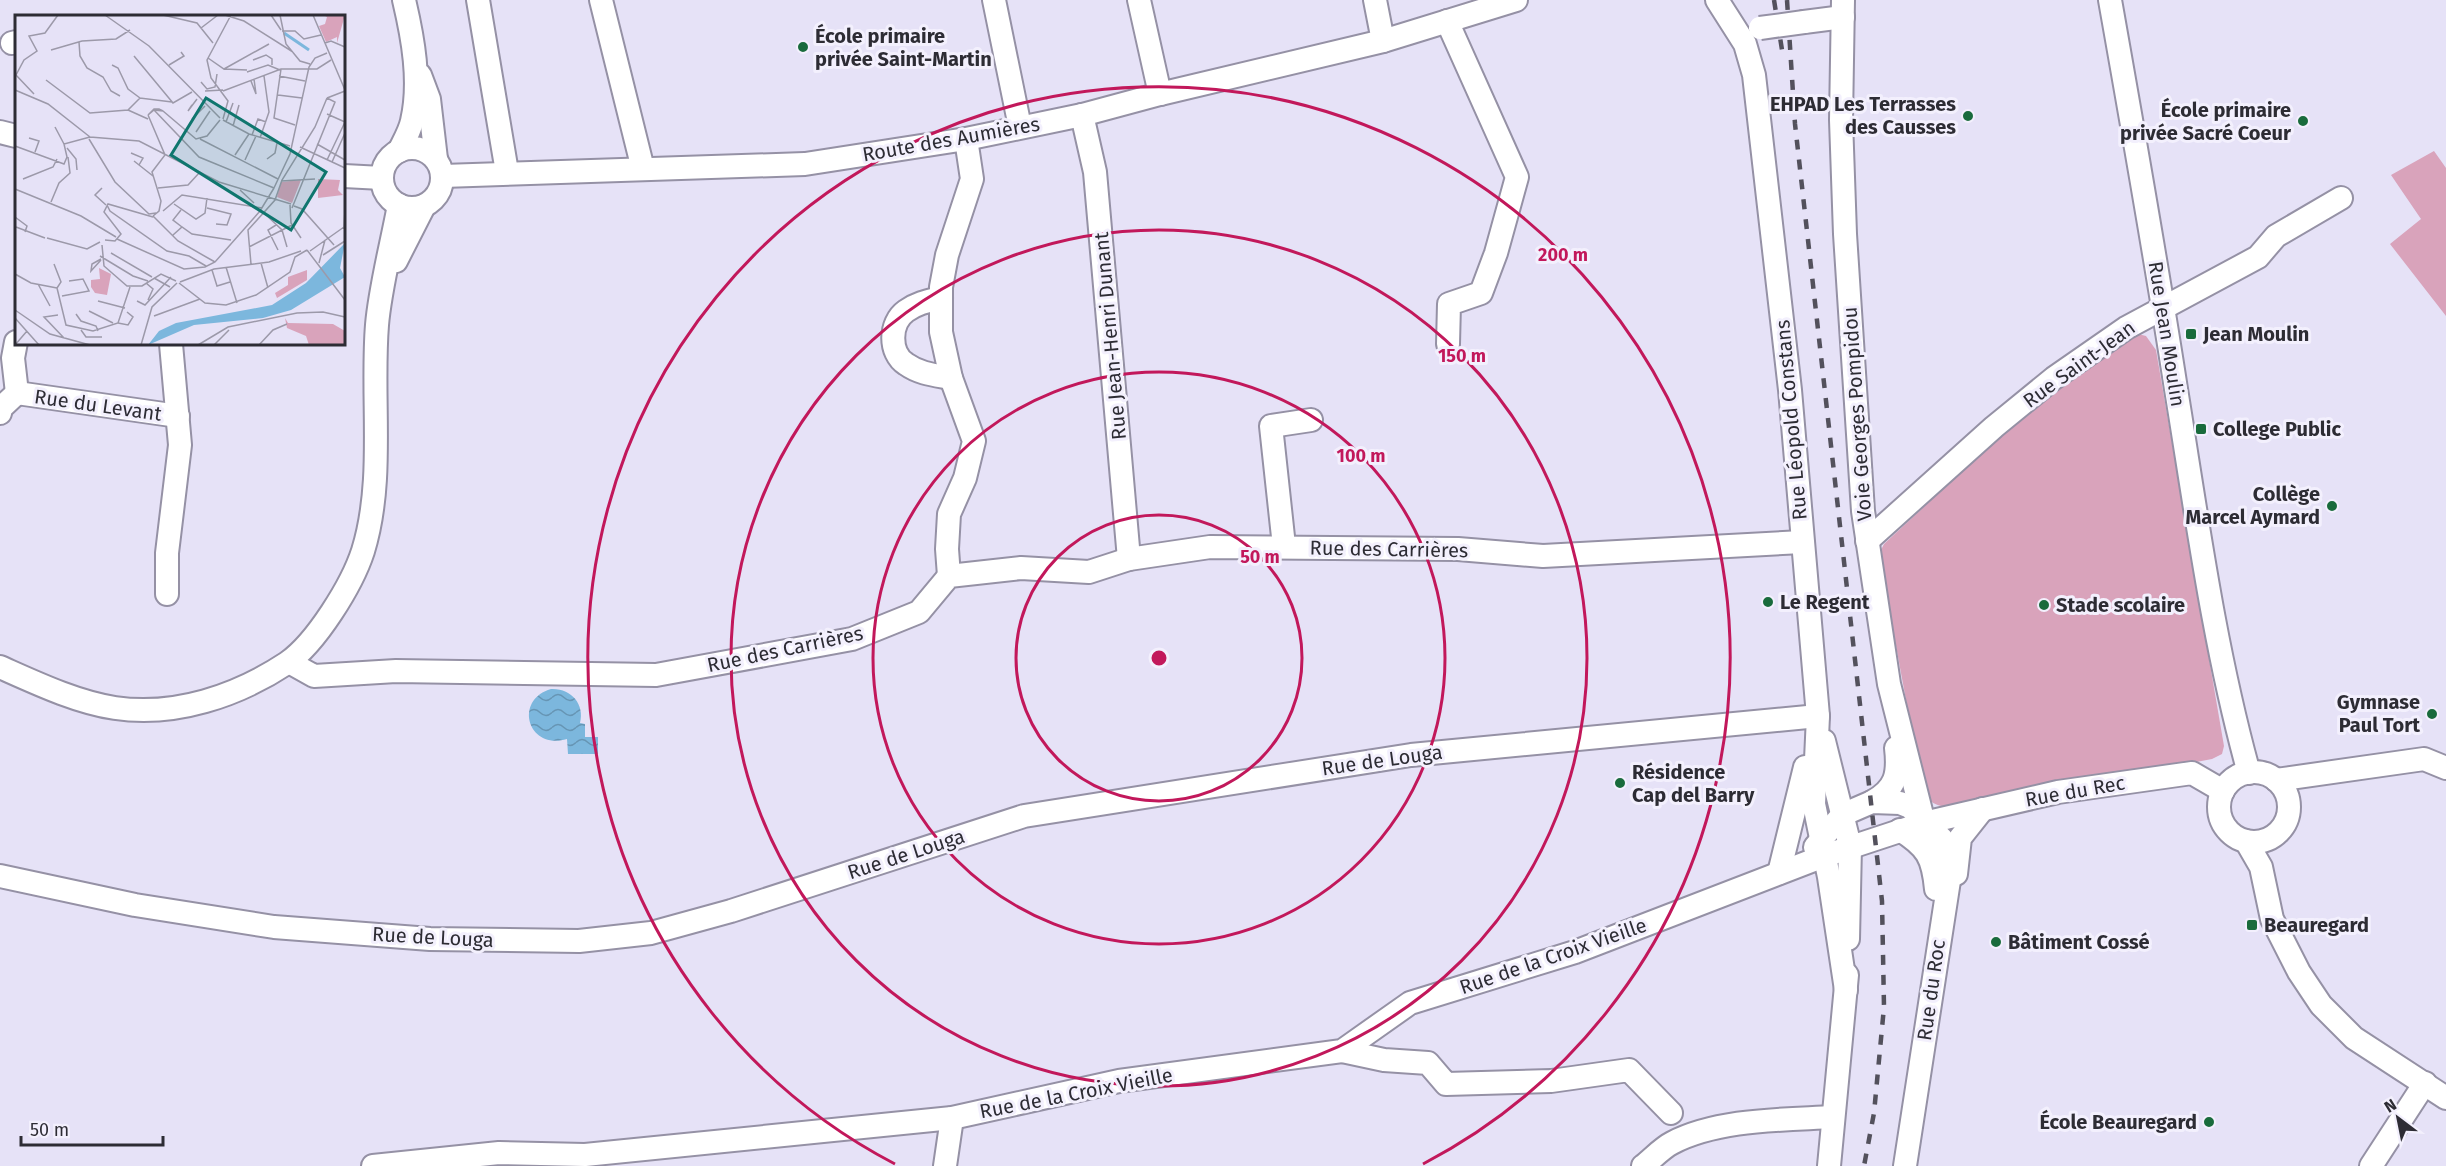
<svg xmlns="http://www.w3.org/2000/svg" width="2446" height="1166" viewBox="0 0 2446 1166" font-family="'Fira Sans',sans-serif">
<defs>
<pattern id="water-waves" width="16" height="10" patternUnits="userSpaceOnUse" patternTransform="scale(1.5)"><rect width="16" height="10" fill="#7cb7dd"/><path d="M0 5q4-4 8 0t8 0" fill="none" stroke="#6695b4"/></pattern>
</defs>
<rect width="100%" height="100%" fill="#e6e2f7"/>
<g fill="#d9a3bb">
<path d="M 2434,151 L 2446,168 L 2446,316 L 2390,244 L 2421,219 L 2391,175 Z"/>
<path d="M 2134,333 L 2146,336 L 2156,350 L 2224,746 L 2222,754 L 2212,759 L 2191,763 L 1953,807 C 1933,807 1926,801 1921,781 L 1879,554 L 1884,544 L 1999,437 L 2054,391 Z"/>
</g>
<path fill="url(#water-waves)" d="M 551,689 C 571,688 585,704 580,723 L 585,724 L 585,737 L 598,737 L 598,754 L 568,754 L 567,739 C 528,751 513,700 551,689 Z"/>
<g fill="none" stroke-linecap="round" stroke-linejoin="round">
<defs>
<g id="street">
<path d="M 478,0 L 507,172"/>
<path d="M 601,0 L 643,169"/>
<path d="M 994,0 L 1020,127"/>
<path d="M 1139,0 L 1160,94"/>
<path d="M 1375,0 L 1383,41"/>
<path d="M 1717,0 L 1745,44 L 1754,75 L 1790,390 L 1818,716 L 1814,804 L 1829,877 L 1846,990"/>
<path d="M 1843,0 L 1841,120 L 1845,234 L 1863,511 L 1889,684 L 1924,823"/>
<path d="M 2110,0 C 2133,130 2156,259 2176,389 C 2197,518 2214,647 2249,773"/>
<path d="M 1447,21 L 1517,177 L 1496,253 L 1481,293 L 1449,304 L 1448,344"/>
<path d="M 1804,22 L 1843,17"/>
<path d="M 12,43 L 16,42"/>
<path d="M 420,75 L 429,99 L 436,159"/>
<path d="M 1082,115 L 1095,172 L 1129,559"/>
<path d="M 0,132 L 16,136"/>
<circle cx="412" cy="178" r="30"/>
<path d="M 399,151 C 404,141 410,131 412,121 C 421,82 413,38 404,0"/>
<path d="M 344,176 L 382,178"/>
<path d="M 443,176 L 805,164 L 966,139 L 1082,115 L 1160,94 L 1383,41 L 1516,0"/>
<path d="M 396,261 L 424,206"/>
<path d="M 941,298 C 928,301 917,303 906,311 C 889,323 889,353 906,364 C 920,374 935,375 951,378"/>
<path d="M 16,342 L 13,358 L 17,393"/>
<path d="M 17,393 L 178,416"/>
<path d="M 0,413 L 1,408 L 17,393"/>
<path d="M 1867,541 L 1994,427 L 2054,378 L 2126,328 L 2258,257 L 2276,236 L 2341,198"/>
<path d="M 1284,546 L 1271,426 L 1311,420"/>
<path d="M 949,576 L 947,549 L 949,514 L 965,478 L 974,441 L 951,378 L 941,332 L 941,287 L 947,255 L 972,179 L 966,139"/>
<path d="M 167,594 L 167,553 L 180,445 L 171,344"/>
<path d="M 289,662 L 314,676 L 396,671 L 656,675 L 852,639 L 919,612 L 949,576 L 1021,568 L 1089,572 L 1129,559 L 1210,547 L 1458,549 L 1543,556 L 1802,542"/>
<path d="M 0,667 C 36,683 76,702 115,708 C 175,717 237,696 287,663 C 316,643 352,585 363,551 C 385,480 371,399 377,325 C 380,288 392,243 399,205"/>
<path d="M 1824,741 L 1850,846 L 1848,939"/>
<circle cx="2254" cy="807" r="35"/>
<path d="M 2276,780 L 2424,759 L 2446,768"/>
<path d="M 1872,802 C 1896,789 1899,774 1896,748"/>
<path d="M 1900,830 C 1927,847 1933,857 1936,889"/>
<path d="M 2246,841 L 2261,867 L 2272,919 L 2299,972 L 2321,1005 L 2354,1038 L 2446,1098"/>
<path d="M 1815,847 L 1842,815 L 1872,802 L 1900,803 L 1910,807 L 1942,839 L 1950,874 L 1905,1166"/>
<path d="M 1779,873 L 1805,767"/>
<path d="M 1956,874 L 1960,838 L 1983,809"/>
<path d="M 0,876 L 135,905 L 274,927 L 430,939 L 579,941 L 651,933 L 731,911 L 1024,816 L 1411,755 L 1818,716"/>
<path d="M 1342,1051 L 1384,1060 L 1428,1063 L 1446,1084 L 1551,1081 L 1629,1070 L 1671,1113"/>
<path d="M 373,1166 L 499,1153 L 585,1155 L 952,1118 L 1119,1081 L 1342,1051 L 1410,1003 L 1575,952 L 1824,856 L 1924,823 L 2058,792 L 2192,773 L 2223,791"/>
<path d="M 945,1166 L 952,1118"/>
<path d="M 1643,1166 C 1652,1159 1662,1148 1672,1143 C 1718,1119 1782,1120 1833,1117"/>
<path d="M 1829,1166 L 1847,975"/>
<path d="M 2371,1166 L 2425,1083"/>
</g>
</defs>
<use href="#street" stroke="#9591a5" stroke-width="26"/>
<use href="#street" stroke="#fff" stroke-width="22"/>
<g stroke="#53515c" stroke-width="4.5" stroke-dasharray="10 10" stroke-linecap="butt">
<path d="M 1774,0 L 1783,56"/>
<path d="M 1787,0 L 1795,124 L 1882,901 L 1884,1007 L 1874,1113 L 1864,1166"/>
</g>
<defs>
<path id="street-bridge" d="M 1760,28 L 1804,22"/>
</defs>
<use href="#street-bridge" stroke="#9591a5" stroke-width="26" stroke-linecap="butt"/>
<use href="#street-bridge" stroke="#fff" stroke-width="22"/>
</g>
<g fill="none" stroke="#c2185b" stroke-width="3">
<circle cx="1159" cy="658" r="143"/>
<circle cx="1159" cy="658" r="286"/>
<circle cx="1159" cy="658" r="428"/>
<path d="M895 1164A571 571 0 1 1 1423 1164"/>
</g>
<g fill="#196b3c" stroke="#f3f0fd" stroke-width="2">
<circle cx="803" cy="47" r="6"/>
<circle cx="1968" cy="116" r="6"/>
<circle cx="2303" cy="121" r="6"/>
<rect x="2185" y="328" width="12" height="12" rx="3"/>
<rect x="2195" y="423" width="12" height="12" rx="3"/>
<circle cx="2332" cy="506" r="6"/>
<circle cx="1768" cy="602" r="6"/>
<circle cx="2044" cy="605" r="6"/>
<circle cx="2432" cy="714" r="6"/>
<circle cx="1620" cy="783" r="6"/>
<rect x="2246" y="919" width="12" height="12" rx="3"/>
<circle cx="1996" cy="942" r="6"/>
<circle cx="2209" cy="1122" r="6"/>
</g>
<g text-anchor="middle" stroke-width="6" stroke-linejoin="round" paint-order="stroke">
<g font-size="20" font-weight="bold" fill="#2d2c34" stroke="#f3f0fd" text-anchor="start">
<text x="815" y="43">École primaire<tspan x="815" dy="23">privée Saint-Martin</tspan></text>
<text x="1956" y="111" text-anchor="end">EHPAD Les Terrasses<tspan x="1956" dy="23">des Causses</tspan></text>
<text x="2291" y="117" text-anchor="end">École primaire<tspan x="2291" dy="23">privée Sacré Coeur</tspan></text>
<text x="2203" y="341">Jean Moulin</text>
<text x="2213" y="436">College Public</text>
<text x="2320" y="501" text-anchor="end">Collège<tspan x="2320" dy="23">Marcel Aymard</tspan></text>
<text x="1780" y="609">Le Regent</text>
<text x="2056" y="612">Stade scolaire</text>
<text x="2420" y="709" text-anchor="end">Gymnase<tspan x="2420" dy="23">Paul Tort</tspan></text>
<text x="1632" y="779">Résidence<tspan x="1632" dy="23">Cap del Barry</tspan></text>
<text x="2264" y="932">Beauregard</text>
<text x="2008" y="949">Bâtiment Cossé</text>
<text x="2197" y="1129" text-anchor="end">École Beauregard</text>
</g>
<g font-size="20" fill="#2d2c34" stroke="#f3f0fd">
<text transform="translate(951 139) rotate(-10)" y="7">Route des Aumières</text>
<text transform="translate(2167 334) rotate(81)" y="7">Rue Jean Moulin</text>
<text transform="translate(1110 336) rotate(-95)" y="7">Rue Jean-Henri Dunant</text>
<text transform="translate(2079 364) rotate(-36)" y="7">Rue Saint-Jean</text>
<text transform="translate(98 405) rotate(8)" y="7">Rue du Levant</text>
<text transform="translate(1857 414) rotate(-94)" y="7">Voie Georges Pompidou</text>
<text transform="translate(1791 420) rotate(-95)" y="7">Rue Léopold Constans</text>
<text transform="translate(1389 549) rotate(1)" y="7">Rue des Carrières</text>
<text transform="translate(785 649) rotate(-12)" y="7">Rue des Carrières</text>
<text transform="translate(1382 760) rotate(-8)" y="7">Rue de Louga</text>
<text transform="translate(2075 791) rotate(-10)" y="7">Rue du Rec</text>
<text transform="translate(906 854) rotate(-18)" y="7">Rue de Louga</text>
<text transform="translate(433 937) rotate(3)" y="7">Rue de Louga</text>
<text transform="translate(1553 956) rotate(-19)" y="7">Rue de la Croix Vieille</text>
<text transform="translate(1931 990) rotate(-82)" y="7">Rue du Roc</text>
<text transform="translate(1076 1093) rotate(-11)" y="7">Rue de la Croix Vieille</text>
</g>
</g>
<g transform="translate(15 15)">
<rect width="330" height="330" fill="#e6e2f7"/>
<path d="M 303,164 L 325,165 L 323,175 L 328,180 L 303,183 ZM 286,165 L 277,188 L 262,182 L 266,167 ZM 84,253 L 96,259 L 92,280 L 80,278 L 76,272 L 76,265 L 85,264 ZM 292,255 L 292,265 L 262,283 L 260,278 L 273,270 L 273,262 ZM 270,303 L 273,308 L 318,309 L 330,316 L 330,330 L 294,330 L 291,321 L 272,313 Z" fill="#d9a3bb"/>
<path d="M 308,0 L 330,0 L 322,28 L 322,22 L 311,27 L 304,11 L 310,9 L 312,2 Z" fill="#d9a3bb"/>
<path d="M 330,228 L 325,253 L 330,262 L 276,295 L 248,303 L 179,310 L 133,330 L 144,316 L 161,308 L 257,290 L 291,268 Z" fill="#7cb7dd"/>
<path fill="none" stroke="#7cb7dd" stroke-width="3" d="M 269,18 L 294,35"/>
<path fill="none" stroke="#9c99a9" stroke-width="1.5" d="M 90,0 L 134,31 L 205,103M 148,0 L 182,8 L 198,28M 210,0 L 229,6 L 278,37M 256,0 L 266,15M 265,0 L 271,29 L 285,46 L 295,49M 298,0 L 330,75M 186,13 L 203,0M 267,16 L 280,16 L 289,24 L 306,20M 64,27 L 65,41 L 72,53 L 88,62 L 96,76 L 105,81M 310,28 L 316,26 L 330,32M 36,35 L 67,26 L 101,24 L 115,15M 119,41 L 158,88 L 177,77M 193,43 L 209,54 L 254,29M 238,45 L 251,40 L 257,44 L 257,50M 97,50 L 103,53 L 113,74 L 125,83M 154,50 L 169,41 L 166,37M 209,54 L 232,55M 266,54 L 259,103 L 280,110M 232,57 L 253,50 L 265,55M 0,59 L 19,79M 1,60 L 9,45 L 22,36 L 14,21 L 30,18 L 43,0M 264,61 L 290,66M 31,65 L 75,98 L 113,95 L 125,83 L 157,87M 236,66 L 241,79 L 239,64M 186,67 L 192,74 L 200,72 L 202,59M 0,75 L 33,89 L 75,122M 190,76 L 208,75M 208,76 L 266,54 L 302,54 L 316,45M 263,80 L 287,83M 312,83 L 330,76M 177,90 L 173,96 L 182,84M 139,94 L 144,94 L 148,96 L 139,95 L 133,100 ZM 113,95 L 133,104M 139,95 L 184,142 L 259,173M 148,96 L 181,124 L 192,121 L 205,105M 312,99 L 330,107M 133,100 L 150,140 L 137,157 L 146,186 L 144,196 L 138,201M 177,104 L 190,91M 208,104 L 213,86 L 196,63 L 192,45 L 216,0M 208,105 L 234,119 L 275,131M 211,107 L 218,88M 218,111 L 224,90M 40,112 L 49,129M 181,117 L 195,96M 237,120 L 243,104 L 251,107M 75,122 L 124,126 L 204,167 L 276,189M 14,123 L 24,126 L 20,137M 245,123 L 254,97 L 249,61M 74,124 L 100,167 L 134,199 L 141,198M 185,124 L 263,164M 302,129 L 330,145M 0,131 L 49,149 L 52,142 L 49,129 L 75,122M 285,132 L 330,153M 52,133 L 61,144 L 62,155M 116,138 L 128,143 L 124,150M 220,140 L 234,119M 252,144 L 260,138 L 262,128M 230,145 L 241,121M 312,145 L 330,107M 119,146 L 138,161M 317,147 L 330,118M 8,164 L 38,152 L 42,144M 266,166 L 300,164M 87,173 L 80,180 L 91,190M 143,173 L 173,170 L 185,157M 0,174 L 66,201 L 101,222M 225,175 L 239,188M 258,175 L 275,139 L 294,52 L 300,43 L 312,38M 36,187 L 44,168 L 55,158 L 53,142M 159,189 L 181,204 L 190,198 L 192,183M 92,190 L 95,196 L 152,236 L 174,241 L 191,251M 275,190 L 276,208 L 286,223M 279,191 L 287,194 L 319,230M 192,193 L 216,199 L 212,210 L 201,209M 277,193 L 320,87 L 312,83M 166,195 L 158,205 L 167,212M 148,196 L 167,180 L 247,193M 249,198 L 267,215 L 272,232M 138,201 L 163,226 L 200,247M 0,202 L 12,211 L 10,217M 261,210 L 253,215 L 263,235M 1,212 L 30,223M 329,214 L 330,194M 158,220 L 167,212 L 177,219 L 216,225M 32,223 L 72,234 L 85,227M 102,224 L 169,254 L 190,252 L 200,247 L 245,196 L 259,173M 90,225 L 100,226 L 106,219 L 89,197 L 93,189 L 138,202M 87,230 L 89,251 L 112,271 L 127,271 L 146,259 L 161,266M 234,232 L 277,210M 292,235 L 330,285M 295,236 L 329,212M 96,238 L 137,262M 308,240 L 330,226M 85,241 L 118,261 L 133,266M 86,244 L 77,249 L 76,256 L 86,245M 246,248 L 253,273M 304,248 L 310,225M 39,249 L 46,267 L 42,273M 236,249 L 233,215 L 260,185 L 267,165 L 300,112 L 312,83M 211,252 L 222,288M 197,255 L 202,271 L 215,267M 0,259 L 16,268 L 42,273M 139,263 L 155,272M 165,267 L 199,254 L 254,247 L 286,236M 131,268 L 138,274 L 133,285M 164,268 L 190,288 L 211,290 L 241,280 L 275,257 L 280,242 L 292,235M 23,269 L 35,291M 42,273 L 51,310 L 78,316 L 103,308 L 115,272M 47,281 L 74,276 L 68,264 L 54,266M 83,286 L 110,293M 122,286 L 130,290 L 156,262M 0,295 L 35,319 L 75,330M 74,296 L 98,308M 61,299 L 66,306 L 81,311 L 83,316M 43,300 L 29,302 L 49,323M 139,301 L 185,284M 0,303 L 24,330M 103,308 L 113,310 L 118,302 L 112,297M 66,315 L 71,322 L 87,322M 0,330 L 12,316M 126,330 L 137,292 L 162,268M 183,330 L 213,312 L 282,298 L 308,297 L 330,302M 199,330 L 214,315M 244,330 L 258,315 L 272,309"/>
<path fill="#0f766e" fill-opacity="0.15" stroke="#0f766e" stroke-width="3" d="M 191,83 L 311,157 L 276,215 L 156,140 Z"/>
<rect width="330" height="330" fill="none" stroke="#2d2c34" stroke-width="3"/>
</g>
<circle cx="1159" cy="658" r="9" fill="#c2185b" stroke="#f3f0fd" stroke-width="3"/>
<g font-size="18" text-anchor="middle" font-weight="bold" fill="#c2185b" stroke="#f3f0fd" stroke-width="6" stroke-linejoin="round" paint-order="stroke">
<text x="1563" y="261">200 m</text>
<text x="1462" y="362">150 m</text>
<text x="1361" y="462">100 m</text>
<text x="1260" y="563">50 m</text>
</g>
<g transform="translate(2398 1118) rotate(328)" stroke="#f3f0fd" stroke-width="4.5" paint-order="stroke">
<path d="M0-4.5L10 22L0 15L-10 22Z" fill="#2d2c34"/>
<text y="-9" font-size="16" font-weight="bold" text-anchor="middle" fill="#2d2c34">N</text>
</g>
<path d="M21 1136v9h142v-9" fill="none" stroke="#2d2c34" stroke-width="3"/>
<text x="30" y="1136" font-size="18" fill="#2d2c34" stroke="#f3f0fd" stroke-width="4.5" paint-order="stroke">50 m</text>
</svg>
